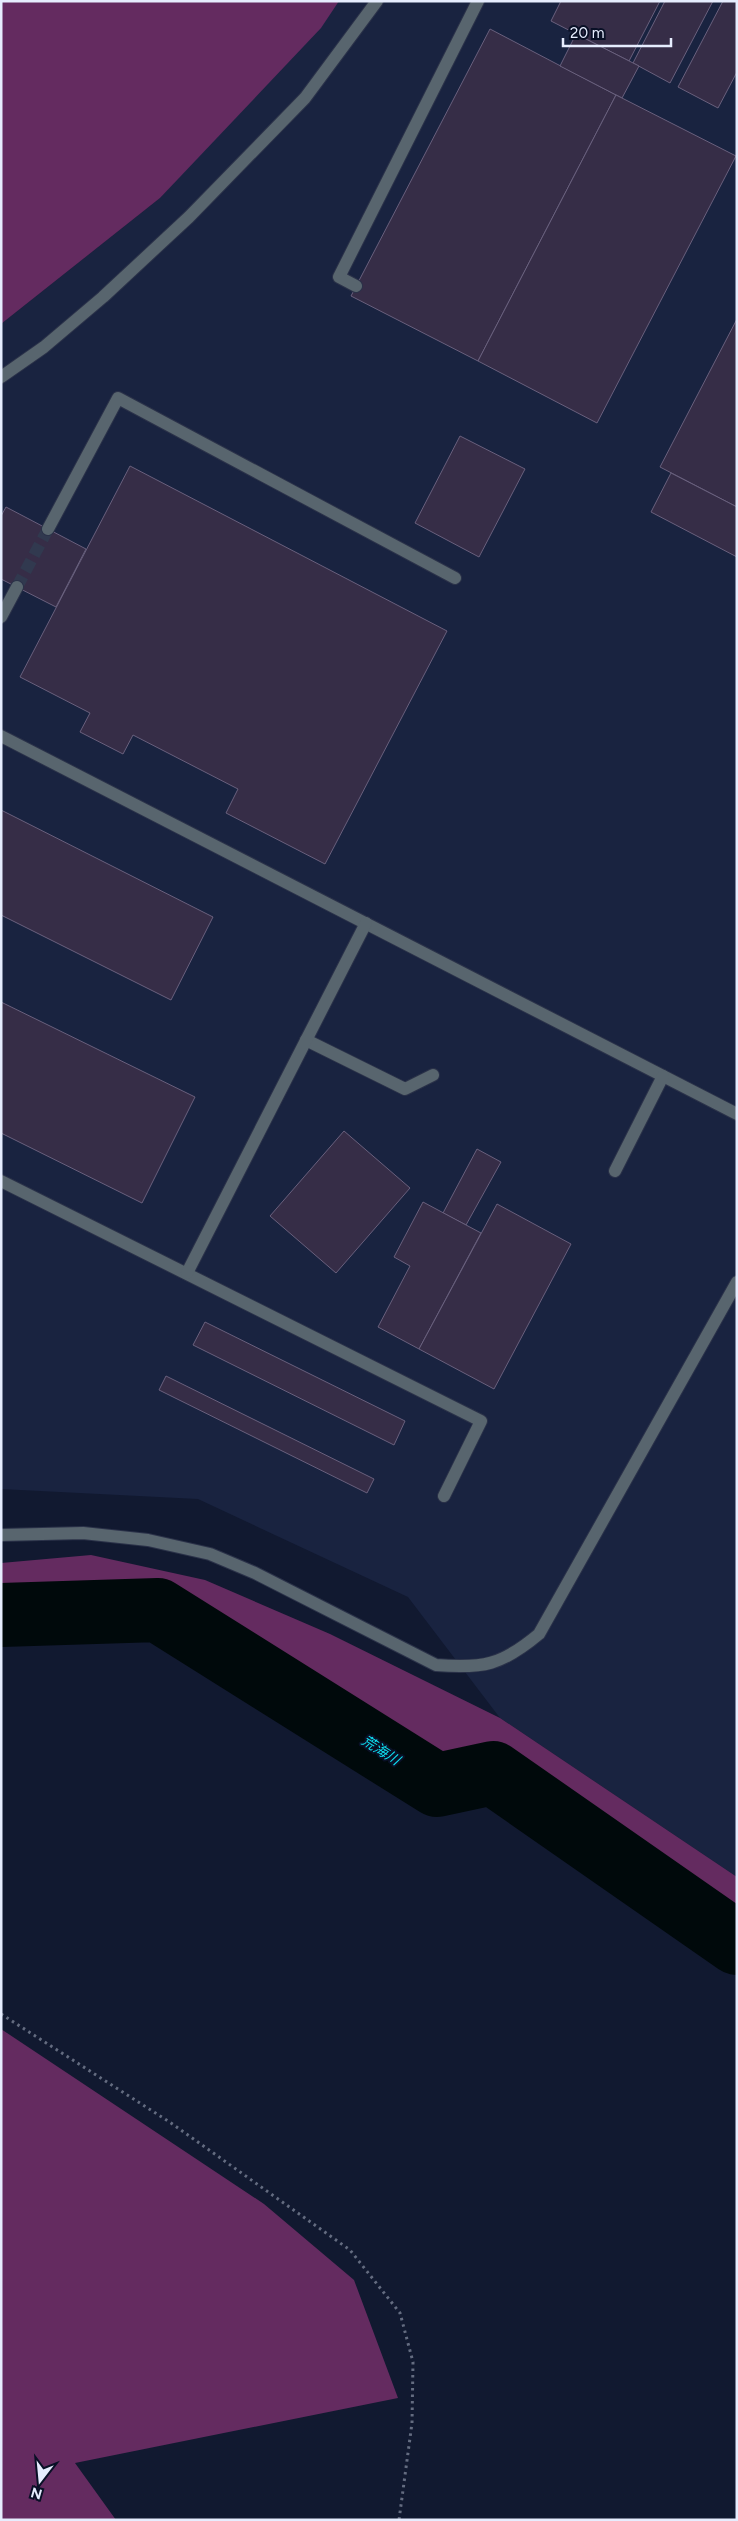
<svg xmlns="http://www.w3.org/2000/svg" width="738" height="2521" viewBox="0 0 738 2521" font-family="Figtree,'Noto Sans JP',sans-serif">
<rect width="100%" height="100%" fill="#111930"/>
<path fill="#192340" d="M 339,1 L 737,1 L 737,1877 L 500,1718 L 408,1597 L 198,1499 L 1,1489 L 1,324 L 160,198 Z"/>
<g fill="#642b60">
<path d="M 1,1 L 339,1 L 321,28 L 160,198 L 1,324 Z"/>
<path d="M 91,1555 L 205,1580 L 330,1634 L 500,1718 L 737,1877 L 737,1931 L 494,1761 L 438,1770 L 157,1601 L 1,1602 L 1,1563 Z"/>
<path d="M 1,2029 L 264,2204 L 354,2280 L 398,2398 L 75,2463 L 116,2520 L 1,2520 Z"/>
</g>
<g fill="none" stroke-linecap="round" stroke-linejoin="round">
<path stroke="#00090b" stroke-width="64" d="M 1,1615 L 158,1610 L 437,1785 L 493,1773 L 737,1943"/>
</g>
<g fill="#362d47" stroke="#69607d">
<path d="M 561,1 L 660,1 L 629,61 L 551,21 Z"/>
<path d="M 665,1 L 713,1 L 670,83 L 633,63 Z"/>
<path d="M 723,1 L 737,1 L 737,72 L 718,108 L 678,87 Z"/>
<path d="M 490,29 L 616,95 L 478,361 L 351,296 Z"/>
<path d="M 576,34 L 639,66 L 622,98 L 560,66 Z"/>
<path d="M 616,95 L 736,156 L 597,423 L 478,361 Z"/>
<path d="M 737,319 L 737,507 L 660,467 Z"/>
<path d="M 460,436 L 525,469 L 479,557 L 415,523 Z"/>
<path d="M 130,466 L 447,631 L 325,864 L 226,813 L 238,789 L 133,735 L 123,754 L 80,732 L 90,713 L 20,677 Z"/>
<path d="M 671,473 L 737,507 L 737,557 L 651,512 Z"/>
<path d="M 6,507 L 86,549 L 56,607 L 1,579 L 1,516 Z"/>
<path d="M 1,810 L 213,917 L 171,1000 L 1,915 Z"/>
<path d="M 1,1002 L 195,1097 L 142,1203 L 1,1133 Z"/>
<path d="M 344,1131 L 410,1188 L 336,1273 L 270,1216 Z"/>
<path d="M 477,1149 L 501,1162 L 466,1225 L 443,1213 Z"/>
<path d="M 423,1202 L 481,1233 L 419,1349 L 378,1327 L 410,1266 L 394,1257 Z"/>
<path d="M 497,1204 L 571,1244 L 494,1389 L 419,1349 Z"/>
<path d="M 205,1322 L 405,1421 L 394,1445 L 193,1345 Z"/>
<path d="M 166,1376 L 374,1479 L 367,1493 L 159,1390 Z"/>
</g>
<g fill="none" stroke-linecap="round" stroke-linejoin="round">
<path stroke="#31394f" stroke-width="12" stroke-dasharray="12 6" stroke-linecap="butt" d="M 17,587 L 48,529"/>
<defs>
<g id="minor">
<path d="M 356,286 L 339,277 L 478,1"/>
<path d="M 1,377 L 44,347 L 103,297 L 189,217 L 305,98 L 377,1"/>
<path d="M 48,529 L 118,398 L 455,578"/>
<path d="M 1,617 L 17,587"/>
<path d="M 1,736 L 737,1114"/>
<path d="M 306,1040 L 405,1089 L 433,1075"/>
<path d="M 615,1171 L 663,1076"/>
<path d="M 1,1181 L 481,1421 L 444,1496"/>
<path d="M 187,1273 L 366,923"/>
<path d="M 1,1535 L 83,1533 L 148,1540 L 210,1554 L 255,1573 L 436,1665 C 483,1669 502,1665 539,1634 L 737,1282"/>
</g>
</defs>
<use href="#minor" stroke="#2b3249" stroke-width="14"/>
<path stroke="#646c80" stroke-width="3" stroke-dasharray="2.5 4" stroke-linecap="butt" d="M 1,2014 L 171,2123 L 350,2250 L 400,2313 L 413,2362 L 412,2423 L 399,2520"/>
<use href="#minor" stroke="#58656e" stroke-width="12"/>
</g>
<g text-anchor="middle" stroke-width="4" stroke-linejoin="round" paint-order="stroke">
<g font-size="14" font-style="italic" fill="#0ddef0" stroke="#091026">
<text transform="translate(381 1750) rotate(32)" y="5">荒海川</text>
</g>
</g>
<rect width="738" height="2521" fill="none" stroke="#e6edfe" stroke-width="5"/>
<g transform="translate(40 2481) rotate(196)" stroke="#091026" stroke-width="4" paint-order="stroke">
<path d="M0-4L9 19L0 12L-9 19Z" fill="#e6edfe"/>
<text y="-8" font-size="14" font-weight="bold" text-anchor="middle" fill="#e6edfe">N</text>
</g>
<path d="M563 38v8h108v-8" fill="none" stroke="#e6edfe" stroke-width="2.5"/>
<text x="570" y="38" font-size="15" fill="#e6edfe" stroke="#091026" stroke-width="4" paint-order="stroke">20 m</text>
</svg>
